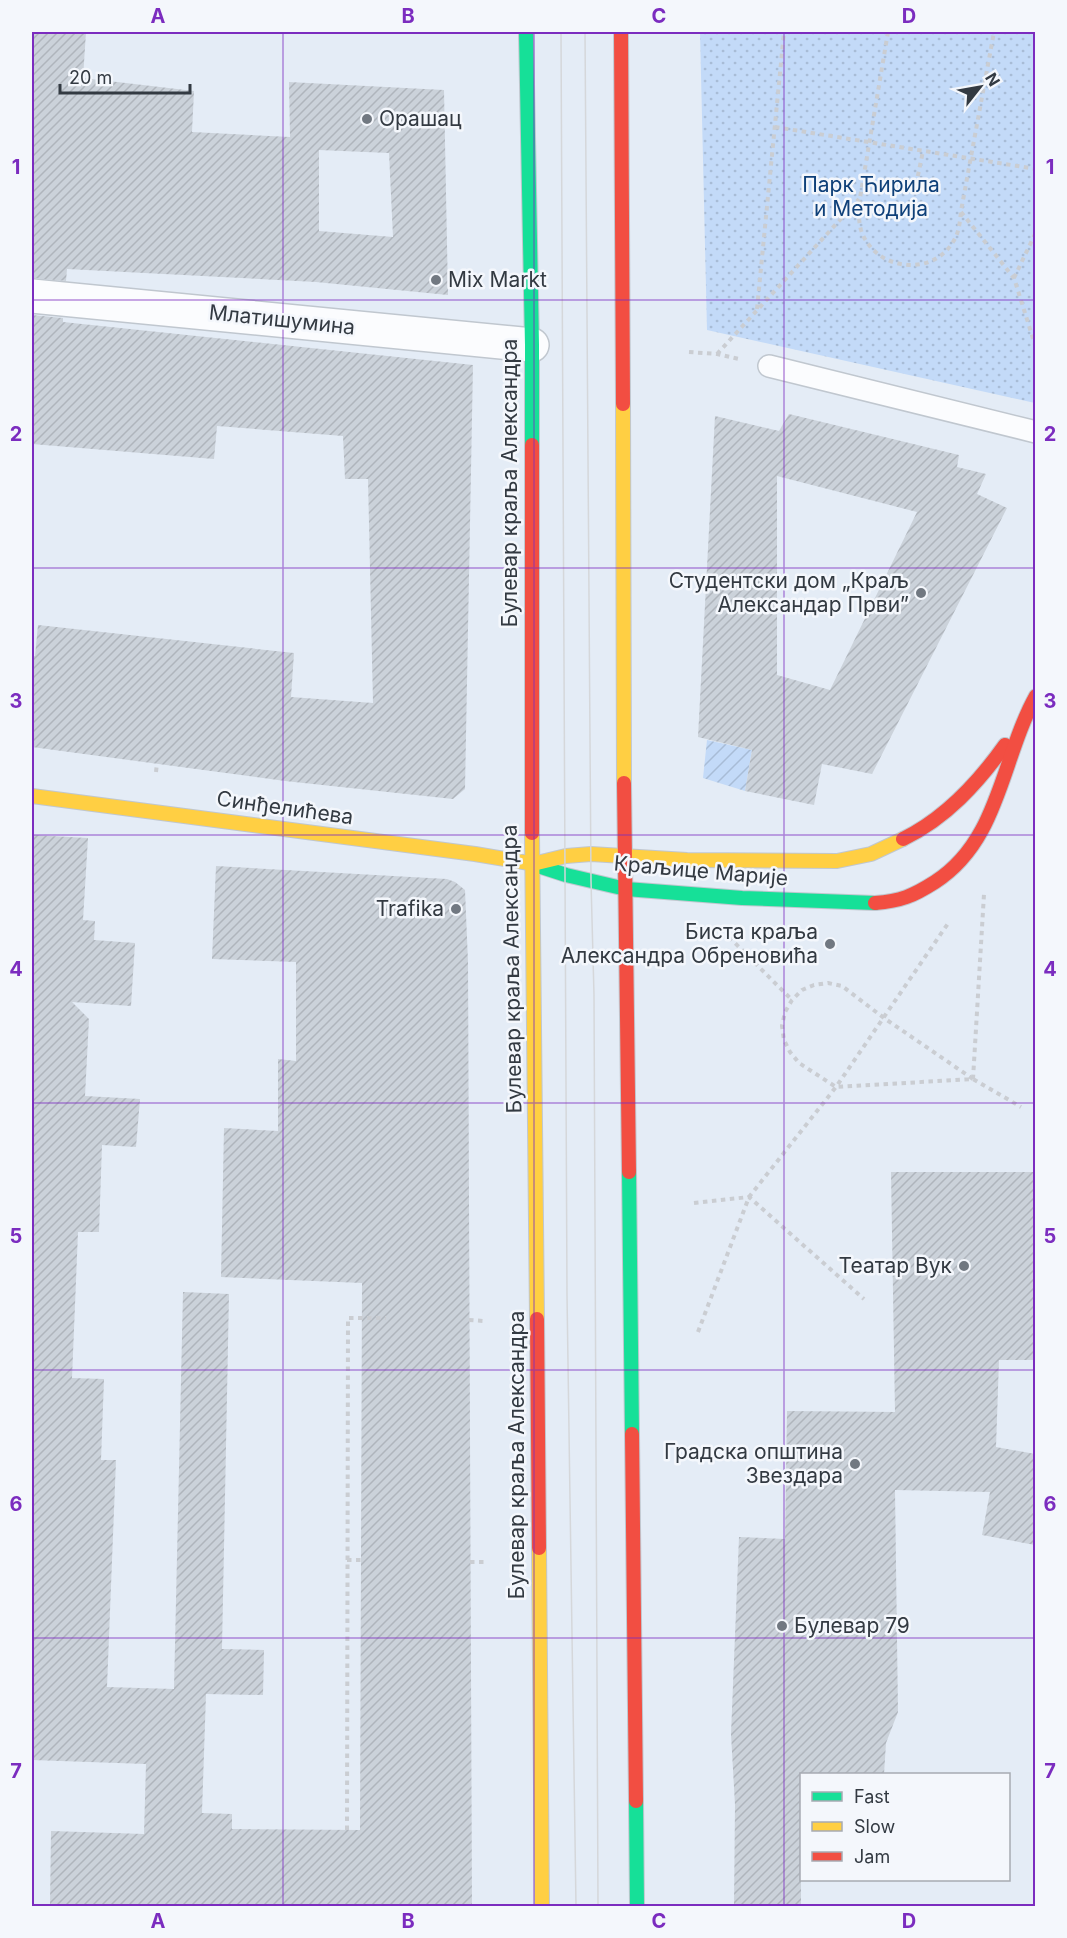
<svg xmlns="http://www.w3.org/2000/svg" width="1067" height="1938" viewBox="0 0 1067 1938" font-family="Inter,sans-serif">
<defs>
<pattern id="park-dots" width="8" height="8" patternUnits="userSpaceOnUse" patternTransform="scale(1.5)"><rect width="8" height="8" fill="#c3daf8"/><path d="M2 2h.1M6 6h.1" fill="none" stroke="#a8bcd6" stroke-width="1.8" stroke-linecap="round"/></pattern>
<pattern id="garden-furrows" width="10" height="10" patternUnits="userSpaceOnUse" patternTransform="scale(1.5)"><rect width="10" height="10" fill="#c3daf8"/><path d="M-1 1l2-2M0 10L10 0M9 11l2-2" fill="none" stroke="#a8bcd6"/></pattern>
<pattern id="building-hatch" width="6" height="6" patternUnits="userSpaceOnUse" patternTransform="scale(1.5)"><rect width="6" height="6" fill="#cbd2da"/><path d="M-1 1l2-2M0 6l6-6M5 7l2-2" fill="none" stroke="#afb5bc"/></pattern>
</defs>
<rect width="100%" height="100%" fill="#e4ecf6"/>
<path fill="url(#park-dots)" d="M 700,32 L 1035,32 L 1035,403 L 707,330 Z"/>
<path fill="url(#garden-furrows)" d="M 707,740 L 752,750 L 745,791 L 703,778 Z"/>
<g fill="url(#building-hatch)" fill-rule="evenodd">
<path d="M 32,32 L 86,32 L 83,78 L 194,91 L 192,132 L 290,137 L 289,82 L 444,90 L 448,295 L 316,282 L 67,269 L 66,281 L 32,278 ZM 319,150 L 389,153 L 393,237 L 319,231 Z"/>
<path d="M 32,315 L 63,318 L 63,322 L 473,365 L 465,789 L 453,799 L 285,781 L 32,747 L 32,656 L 35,656 L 38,625 L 294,653 L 291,697 L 373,703 L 368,479 L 345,479 L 343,436 L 217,426 L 214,459 L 32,444 Z"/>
<path d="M 789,414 L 959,455 L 957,467 L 986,474 L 977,494 L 1007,508 L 872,774 L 822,764 L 814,805 L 745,791 L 752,750 L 698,737 L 715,416 L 779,431 ZM 777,476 L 917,512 L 830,690 L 777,675 Z"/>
<path d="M 32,835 L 88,838 L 83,920 L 95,921 L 94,940 L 135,943 L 131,1006 L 72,1002 L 89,1019 L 85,1096 L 140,1099 L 136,1147 L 102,1145 L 99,1232 L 78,1232 L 72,1378 L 104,1379 L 101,1460 L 116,1460 L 107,1687 L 174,1689 L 183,1292 L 229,1294 L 222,1649 L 264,1650 L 263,1695 L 206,1694 L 202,1813 L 232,1814 L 232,1829 L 360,1830 L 362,1283 L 221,1277 L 224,1128 L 278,1131 L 278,1059 L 296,1061 L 296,962 L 212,959 L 216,866 L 447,879 L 455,882 L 465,890 L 468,962 L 472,1906 L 50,1906 L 51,1831 L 144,1834 L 146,1764 L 32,1760 Z"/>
<path d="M 891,1172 L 1035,1172 L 1035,1360 L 999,1360 L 996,1447 L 1035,1454 L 1035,1545 L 982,1535 L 990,1492 L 895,1490 L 898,1712 L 886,1743 L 884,1774 L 801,1774 L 801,1906 L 734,1906 L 735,1805 L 731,1734 L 739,1537 L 785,1539 L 787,1411 L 895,1412 Z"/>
</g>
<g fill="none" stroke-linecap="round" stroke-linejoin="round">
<defs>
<path id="lane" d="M 769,366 L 1036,432"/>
<path id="street" d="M 32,296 L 532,345"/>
<g id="fast">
<path d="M 526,32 L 532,345 L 532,445"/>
<path d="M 529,863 L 566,875 L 626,889 L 742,898 L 875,903"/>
<path d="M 629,1172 L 632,1434"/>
<path d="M 636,1801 L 637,1906"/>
</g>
<g id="slow">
<path d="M 623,404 L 624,783"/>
<path d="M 32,796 L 475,854 L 529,863"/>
<path d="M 532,833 L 537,1319"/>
<path d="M 537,863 L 566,856 L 591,854 L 687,860 L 837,861 L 871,854 L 903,839"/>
<path d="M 539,1548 L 542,1906"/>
</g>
<g id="jam">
<path d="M 621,32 L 623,404"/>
<path d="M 532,445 L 532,833"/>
<path d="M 624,783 L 629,1172"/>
<path d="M 903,839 C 946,818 978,783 1005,745"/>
<path d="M 875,903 C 901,901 913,896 935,882 C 1000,840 1001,759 1036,696"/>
<path d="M 537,1319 L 539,1548"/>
<path d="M 632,1434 L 636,1801"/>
</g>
</defs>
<use href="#lane" stroke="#c0c7cf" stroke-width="24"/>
<use href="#street" stroke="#c0c7cf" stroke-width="36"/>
<use href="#fast" stroke="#c0c7cf" stroke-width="16"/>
<use href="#slow" stroke="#c0c7cf" stroke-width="16"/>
<use href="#jam" stroke="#c0c7cf" stroke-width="16"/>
<g stroke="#cacdd2" stroke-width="4" stroke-dasharray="4.5 4.5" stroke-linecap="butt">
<path d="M 888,32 L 860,198 C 859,208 858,220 861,230 C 874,270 931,278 953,242 C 959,233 960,222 961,211 L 994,32"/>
<path d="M 775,127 L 1036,169"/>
<path d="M 916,185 L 923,151"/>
<path d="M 961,212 L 1014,278 L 1036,348"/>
<path d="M 1014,278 L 1036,232"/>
<path d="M 757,309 L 784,32"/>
<path d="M 689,352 L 717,354 L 739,359"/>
<path d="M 717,354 L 859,199"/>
<path d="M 156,772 L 157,763"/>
<path d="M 729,937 L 792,1000"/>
<path d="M 973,1079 L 884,1018 L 842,986 L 828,983 L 814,985 L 802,990 L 792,1000 L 785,1012 L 782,1026 L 784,1040 L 790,1052 L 799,1063 L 836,1087 L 973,1079 L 1021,1107"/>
<path d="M 973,1079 L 984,894"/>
<path d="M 694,1203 L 749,1197 L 864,1299"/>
<path d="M 469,1320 L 484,1321"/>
<path d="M 698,1332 L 749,1197 L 836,1087 L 949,922"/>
<path d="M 347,1560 L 361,1560"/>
<path d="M 470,1562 L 485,1562"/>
<path d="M 347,1830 L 348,1318 L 386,1318"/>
</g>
<use href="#lane" stroke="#fbfcfe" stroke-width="21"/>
<use href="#street" stroke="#fbfcfe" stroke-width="33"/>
<use href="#fast" stroke="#16e098" stroke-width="14"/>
<use href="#slow" stroke="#ffcf43" stroke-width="14"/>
<use href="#jam" stroke="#f24e42" stroke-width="14"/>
<g stroke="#d5d7da" stroke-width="1.5">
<path d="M 561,32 L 567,1295 L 576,1906"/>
<path d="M 585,32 L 591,881 L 594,995 L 598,1906"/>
</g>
</g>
<path fill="none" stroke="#7b2cbf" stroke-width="1.5" stroke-opacity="0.55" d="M 283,32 L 283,1906M 534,32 L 534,1906M 784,32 L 784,1906M 32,300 L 1036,300M 32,568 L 1036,568M 32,835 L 1036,835M 32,1103 L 1036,1103M 32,1370 L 1036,1370M 32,1638 L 1036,1638"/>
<g fill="#717881" stroke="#f4f7fc" stroke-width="2">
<circle cx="367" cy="119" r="6"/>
<circle cx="436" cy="280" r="6"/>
<circle cx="921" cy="593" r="6"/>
<circle cx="456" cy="909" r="6"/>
<circle cx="830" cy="944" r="6"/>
<circle cx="964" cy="1266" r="6"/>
<circle cx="855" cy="1464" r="6"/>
<circle cx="782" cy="1626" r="6"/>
</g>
<g text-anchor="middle" stroke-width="5" stroke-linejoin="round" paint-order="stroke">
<g font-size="21" fill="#333a42" stroke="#f4f7fc" text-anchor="end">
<text x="379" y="126" text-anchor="start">Орашац</text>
<text x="448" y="287" text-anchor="start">Mix Markt</text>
<text x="909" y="588">Студентски дом „Краљ<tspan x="909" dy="24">Александар Први”</tspan></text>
<text x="444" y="916">Trafika</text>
<text x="818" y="939">Биста краља<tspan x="818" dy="24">Александра Обреновића</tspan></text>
<text x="952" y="1273">Театар Вук</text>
<text x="843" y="1459">Градска општина<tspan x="843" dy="24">Звездара</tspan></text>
<text x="794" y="1633" text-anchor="start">Булевар 79</text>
</g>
<g font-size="21" fill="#0f4079" stroke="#f4f7fc">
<text x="871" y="192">Парк Ћирила<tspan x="871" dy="24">и Методија</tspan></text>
</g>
<g font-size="21" fill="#333a42" stroke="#f4f7fc">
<text transform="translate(282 320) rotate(6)" y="7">Млатишумина</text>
<text transform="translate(510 483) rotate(-90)" y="7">Булевар краља Александра</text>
<text transform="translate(285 808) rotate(8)" y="7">Синђелићева</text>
<text transform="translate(701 871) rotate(5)" y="7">Краљице Марије</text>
<text transform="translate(512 969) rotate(-91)" y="7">Булевар краља Александра</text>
<text transform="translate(517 1455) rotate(-90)" y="7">Булевар краља Александра</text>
</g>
</g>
<rect width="1067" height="1938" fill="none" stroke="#f4f7fc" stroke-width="66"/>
<rect x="800" y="1773" width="210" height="108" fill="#f4f7fc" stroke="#a7abb2" stroke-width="1.5"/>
<rect x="812" y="1792" width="30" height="9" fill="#16e098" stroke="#a7abb2" stroke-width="1.5"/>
<text x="854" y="1803" font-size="18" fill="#333a42">Fast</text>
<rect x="812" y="1822" width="30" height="9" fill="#ffcf43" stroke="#a7abb2" stroke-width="1.5"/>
<text x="854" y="1833" font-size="18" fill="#333a42">Slow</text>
<rect x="812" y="1852" width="30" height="9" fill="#f24e42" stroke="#a7abb2" stroke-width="1.5"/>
<text x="854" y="1863" font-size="18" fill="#333a42">Jam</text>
<g transform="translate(980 87) rotate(59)" stroke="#f4f7fc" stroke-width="4.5" paint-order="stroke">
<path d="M0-4.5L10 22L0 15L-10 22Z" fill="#333a42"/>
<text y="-9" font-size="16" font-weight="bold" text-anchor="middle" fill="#333a42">N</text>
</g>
<path d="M60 84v9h130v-9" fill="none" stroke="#333a42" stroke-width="3"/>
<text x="69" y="84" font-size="18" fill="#333a42" stroke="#f4f7fc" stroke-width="4.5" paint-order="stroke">20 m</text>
<rect x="33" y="33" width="1001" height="1872" fill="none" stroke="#7b2cbf" stroke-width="2"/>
<g font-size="20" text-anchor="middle" font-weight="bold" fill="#7b2cbf">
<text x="158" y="23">A</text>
<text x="408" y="23">B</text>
<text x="659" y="23">C</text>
<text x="909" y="23">D</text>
<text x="16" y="174">1</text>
<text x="1050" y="174">1</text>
<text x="16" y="441">2</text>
<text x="1050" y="441">2</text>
<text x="16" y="708">3</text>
<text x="1050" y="708">3</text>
<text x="16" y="976">4</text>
<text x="1050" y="976">4</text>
<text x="16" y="1243">5</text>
<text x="1050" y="1243">5</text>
<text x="16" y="1511">6</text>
<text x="1050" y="1511">6</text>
<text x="16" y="1778">7</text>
<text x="1050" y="1778">7</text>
<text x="158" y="1928">A</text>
<text x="408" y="1928">B</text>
<text x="659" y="1928">C</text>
<text x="909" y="1928">D</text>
</g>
</svg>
